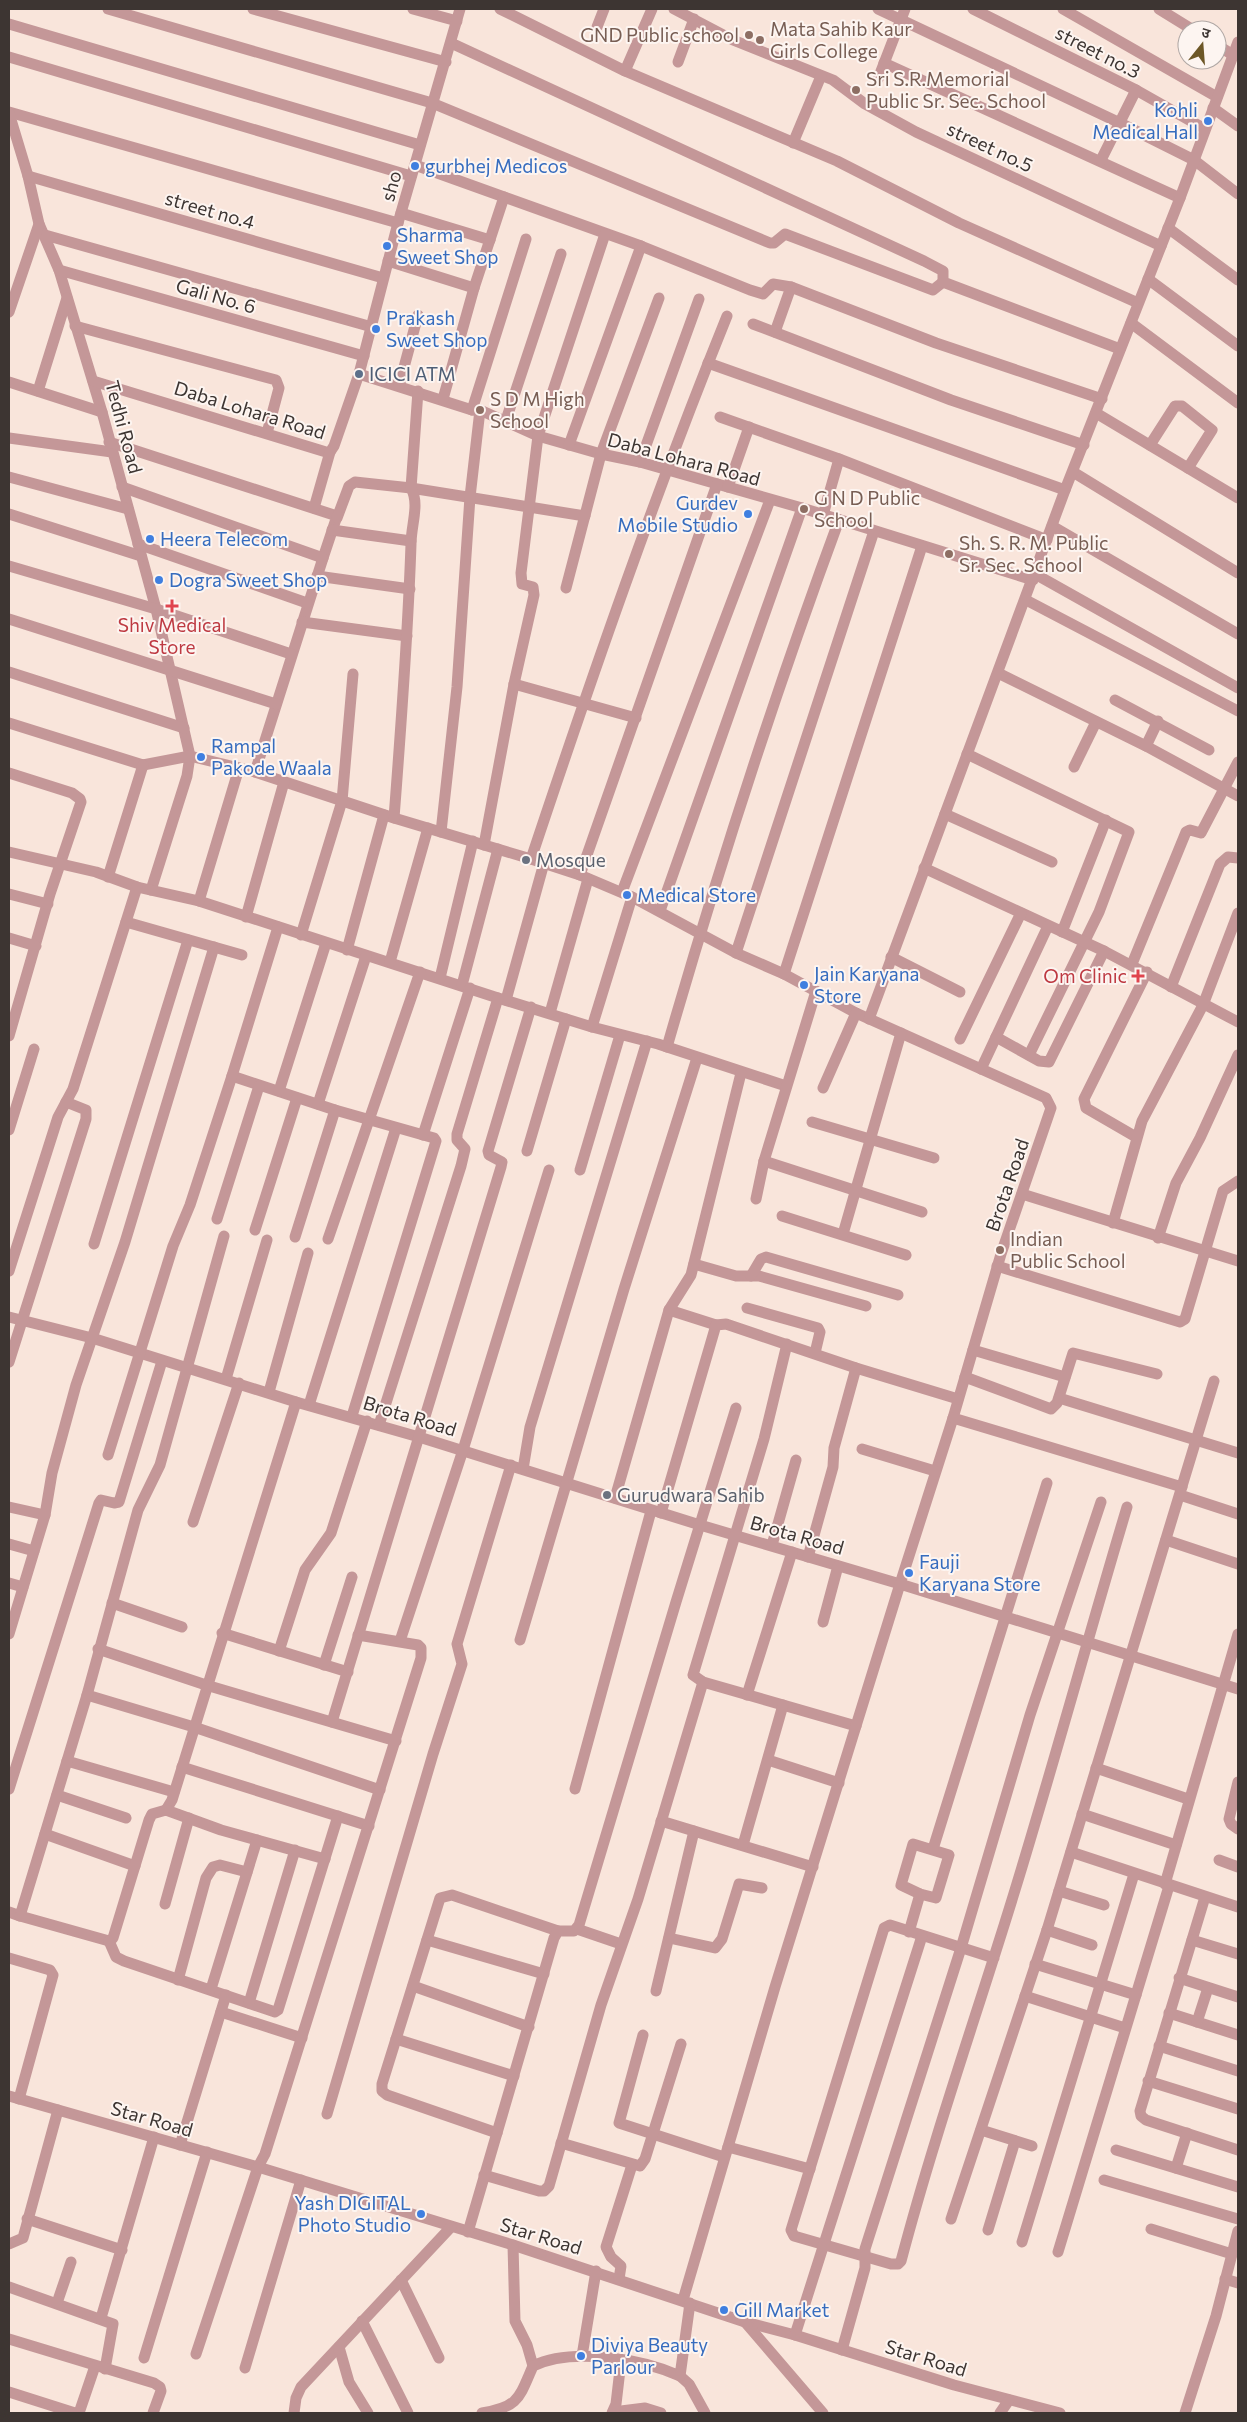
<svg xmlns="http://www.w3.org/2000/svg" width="1247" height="2422" viewBox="0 0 1247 2422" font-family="Commissioner,'Noto Sans Devanagari',sans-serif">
<rect width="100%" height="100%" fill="#f9e5db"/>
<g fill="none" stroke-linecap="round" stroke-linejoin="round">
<g stroke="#c49798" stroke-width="11">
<path d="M 108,9 L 432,103 L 770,243 L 774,243 L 785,234 L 933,290 L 943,282"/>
<path d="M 253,9 L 446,62"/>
<path d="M 413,9 L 457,21"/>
<path d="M 500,9 L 625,71 L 837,161 L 959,223 L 1138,303"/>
<path d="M 674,9 L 733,40 L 833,80 L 865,104 L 916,132 L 1161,246"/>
<path d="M 878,9 L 1120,123 L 1194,160 L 1238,194"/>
<path d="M 973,9 L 1136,90 L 1205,129"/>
<path d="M 1063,9 L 1217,97"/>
<path d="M 1159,9 L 1193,30"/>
<path d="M 9,24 L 420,145"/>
<path d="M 597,27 L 604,9"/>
<path d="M 451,43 L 924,261 L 943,271 L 943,282 L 1120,349"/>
<path d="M 1217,45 L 1233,55"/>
<path d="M 9,57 L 411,176"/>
<path d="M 678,62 L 694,19"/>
<path d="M 884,63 L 1180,198"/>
<path d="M 625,71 L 652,9"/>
<path d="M 878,79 L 905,9"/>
<path d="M 1213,108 L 1238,126"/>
<path d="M 9,112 L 398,223"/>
<path d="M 9,113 L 28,176 L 39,224 L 59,270 L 102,412 L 156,609 L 190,756 L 187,776 L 151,890"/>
<path d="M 793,143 L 821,76"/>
<path d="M 1101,160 L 1136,90"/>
<path d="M 415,165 L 641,246 L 750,290 L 763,294 L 773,284 L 791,287 L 936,343 L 1102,399"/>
<path d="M 28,176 L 383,278"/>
<path d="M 401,213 L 490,240"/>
<path d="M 1168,228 L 1238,280"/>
<path d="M 45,235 L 372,327"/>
<path d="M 388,261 L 474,288"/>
<path d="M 59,270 L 364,356"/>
<path d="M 1148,279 L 1238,346"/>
<path d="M 9,312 L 39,224"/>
<path d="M 1131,323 L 1238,403"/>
<path d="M 753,324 L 951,400 L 1084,445"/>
<path d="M 75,326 L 276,380 L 279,388 L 267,433"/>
<path d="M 775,332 L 791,287"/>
<path d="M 708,363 L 1065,490"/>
<path d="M 359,374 L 398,223 L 460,9"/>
<path d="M 93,381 L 326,452 L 330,452 L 334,446 L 359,374 L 472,410 L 480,410 L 538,436 L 601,454 L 640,462 L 802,508 L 1033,580"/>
<path d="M 9,382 L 102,412"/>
<path d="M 399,386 L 418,315"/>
<path d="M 38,391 L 67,298"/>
<path d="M 443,399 L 474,288 L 504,197"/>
<path d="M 472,410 L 526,239"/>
<path d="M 1096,413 L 1238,498"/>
<path d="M 720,417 L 839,459 L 1047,540"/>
<path d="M 505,423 L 561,254"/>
<path d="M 9,438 L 112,452"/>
<path d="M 109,442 L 337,516 L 323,558"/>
<path d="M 569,445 L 641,246"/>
<path d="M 1150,445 L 1175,406 L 1182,406 L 1212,430 L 1188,468"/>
<path d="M 640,462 L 699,299"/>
<path d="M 1073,472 L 1238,573"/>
<path d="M 9,477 L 128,509"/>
<path d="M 122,487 L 323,558 L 255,772"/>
<path d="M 728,487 L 749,427"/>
<path d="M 314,508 L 330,452"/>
<path d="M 9,514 L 141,556"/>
<path d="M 823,515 L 839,459"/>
<path d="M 337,518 L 349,486 L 355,482 L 411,488 L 585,516"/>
<path d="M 1052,526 L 1238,634"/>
<path d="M 332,530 L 411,541"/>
<path d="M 138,544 L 307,603"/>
<path d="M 9,566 L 156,609 L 291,654"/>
<path d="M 1035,574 L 1238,688"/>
<path d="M 317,576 L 410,589"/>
<path d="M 566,588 L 601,454 L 659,298"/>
<path d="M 1026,600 L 1238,711"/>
<path d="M 9,619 L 276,704"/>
<path d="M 302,622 L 407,636"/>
<path d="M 9,672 L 184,728"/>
<path d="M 998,673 L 1146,746 L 1238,796"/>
<path d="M 514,684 L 636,718"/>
<path d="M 1115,700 L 1209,750"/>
<path d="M 9,723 L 143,765 L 190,756 L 255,772 L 394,818 L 531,859 L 580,875 L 632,897 L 736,953 L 784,974 L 856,1013 L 1046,1098 L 1051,1108 L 1001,1254 L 953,1418 L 900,1584 L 700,1525 L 419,1437 L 296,1402 L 92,1338 L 9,1317"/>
<path d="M 1146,746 L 1158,721"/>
<path d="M 967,754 L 1129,832 L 1099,912 L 1029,1055"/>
<path d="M 1074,767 L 1096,722"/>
<path d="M 9,773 L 72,793 L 80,799 L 81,802 L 50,894 L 9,1036"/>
<path d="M 945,814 L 1052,862"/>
<path d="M 394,818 C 401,727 408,635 411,544 C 411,525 420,504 411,488 L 418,391"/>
<path d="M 441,832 L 457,687 L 470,497 L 480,410"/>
<path d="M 484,845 L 514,684 L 534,595 L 533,587 L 522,584 L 521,573 L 538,436 L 605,234"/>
<path d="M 9,852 L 96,872 L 137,887 L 199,901 L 498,998 L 592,1027 L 658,1044 L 786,1086"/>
<path d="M 531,859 C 592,676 655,494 727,316"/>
<path d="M 924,868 L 1104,951 L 1238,1022"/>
<path d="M 580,875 L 717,484"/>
<path d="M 108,877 L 143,765"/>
<path d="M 622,892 L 770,500"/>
<path d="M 9,894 L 48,904"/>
<path d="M 199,901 L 239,768"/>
<path d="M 660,911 L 802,508"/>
<path d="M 246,917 L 284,782"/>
<path d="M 126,922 L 242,955"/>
<path d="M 1062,932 L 1106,820"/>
<path d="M 301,935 L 342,801 L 353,674"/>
<path d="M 9,938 L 36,946"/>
<path d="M 347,950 L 384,815"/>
<path d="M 736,953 L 874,531"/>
<path d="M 891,957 L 960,992"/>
<path d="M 390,962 L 428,828"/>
<path d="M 1132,964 L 1186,832 L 1190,830 L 1201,833 L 1238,762"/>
<path d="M 784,974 L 922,546"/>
<path d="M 440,978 L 473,841"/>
<path d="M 462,985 L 498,849"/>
<path d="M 1171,987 L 1220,864 L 1228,857 L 1238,858"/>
<path d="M 506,1000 L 544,863"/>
<path d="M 550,1013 L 588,879"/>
<path d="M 869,1019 L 1065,490 L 1180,198 L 1238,42"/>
<path d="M 592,1027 L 632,897"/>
<path d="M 996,1037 L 1039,1061 L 1049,1062 L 1104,951"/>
<path d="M 960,1039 L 1021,913"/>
<path d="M 667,1047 C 718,870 775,693 839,520"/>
<path d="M 981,1069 L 1048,926"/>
<path d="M 232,1076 L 335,1110 L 434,1138 L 436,1141 L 352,1416"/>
<path d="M 823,1088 L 856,1013"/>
<path d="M 279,1091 L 326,943"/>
<path d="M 318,1104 L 366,956"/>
<path d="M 812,1122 L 934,1158"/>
<path d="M 9,1130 L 34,1049"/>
<path d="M 423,1135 L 470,988"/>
<path d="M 1136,1137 L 1086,1108 L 1084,1099 L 1147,972"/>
<path d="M 527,1151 L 566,1019"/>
<path d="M 764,1161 L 922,1212"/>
<path d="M 580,1170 L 620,1035"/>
<path d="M 1022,1194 L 1238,1261"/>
<path d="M 756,1199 L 764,1161 L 816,991"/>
<path d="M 782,1216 L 906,1255"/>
<path d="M 217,1219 L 259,1086"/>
<path d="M 1113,1223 L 1142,1121 L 1203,1005 L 1238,913"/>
<path d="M 255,1230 L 297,1098"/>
<path d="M 843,1234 L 901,1033"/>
<path d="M 295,1237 L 335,1110"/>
<path d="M 1158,1238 L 1176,1183 L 1200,1138 L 1238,1055"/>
<path d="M 328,1239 L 420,972"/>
<path d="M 94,1244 L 188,940"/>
<path d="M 694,1264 L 736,1276 L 759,1276 L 866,1306"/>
<path d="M 997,1266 L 1180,1322 L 1185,1319 L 1223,1191 L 1238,1181"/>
<path d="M 9,1271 L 58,1117 L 73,1089 L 137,887"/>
<path d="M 751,1276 L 761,1259 L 766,1257 L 898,1295"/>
<path d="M 747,1308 L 818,1328 L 820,1332 L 815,1353"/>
<path d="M 669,1310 L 716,1325"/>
<path d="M 787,1344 L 764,1439 L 693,1675 L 703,1682 L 856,1726"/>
<path d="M 973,1350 L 1065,1377"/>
<path d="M 9,1362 L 86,1119 L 86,1110 L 66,1102"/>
<path d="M 965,1377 L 1051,1409 L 1057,1403 L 1073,1353 L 1157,1374"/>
<path d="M 226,1379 L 267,1240"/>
<path d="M 269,1392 L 308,1253"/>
<path d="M 1059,1398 L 1238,1453"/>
<path d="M 309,1405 L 396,1128"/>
<path d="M 953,1418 L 1182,1487"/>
<path d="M 379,1425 L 461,1166 L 465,1149 L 457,1140 L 457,1134 L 498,998"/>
<path d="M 862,1449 L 935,1471"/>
<path d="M 108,1455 L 173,1246 L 190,1205 L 232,1076 L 278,927"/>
<path d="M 523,1469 L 530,1427 L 647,1041"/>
<path d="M 1180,1495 L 1238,1514"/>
<path d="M 615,1498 L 669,1310 L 691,1275 L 741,1073"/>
<path d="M 9,1507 L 45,1515"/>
<path d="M 661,1513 L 716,1325 L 726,1324 L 856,1368 L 958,1399"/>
<path d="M 193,1522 L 239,1383"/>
<path d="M 1166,1540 L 1238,1564"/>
<path d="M 9,1544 L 34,1551"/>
<path d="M 772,1545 L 796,1460"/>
<path d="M 808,1557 L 833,1467 L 834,1448 L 856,1368"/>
<path d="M 9,1583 L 23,1587"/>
<path d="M 112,1603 L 182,1627"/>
<path d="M 823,1622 L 838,1566"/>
<path d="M 222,1633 L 348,1672"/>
<path d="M 9,1634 L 45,1515 L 52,1473 L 76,1385 L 125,1242 L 214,947"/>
<path d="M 520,1640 L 624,1289 L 697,1058"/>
<path d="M 400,1641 L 463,1450 L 549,1170"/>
<path d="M 98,1649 L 206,1685 L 396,1741"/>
<path d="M 279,1651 L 305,1570 L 331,1533 L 367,1421"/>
<path d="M 324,1665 L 352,1577"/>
<path d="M 87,1695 L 194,1727 L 380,1790"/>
<path d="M 747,1695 L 792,1552"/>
<path d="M 332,1722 L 501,1167 L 502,1162 L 489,1155 L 488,1151 L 531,1007"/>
<path d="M 768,1760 L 839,1783"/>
<path d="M 67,1761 L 174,1792"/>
<path d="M 182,1767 L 369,1826"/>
<path d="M 1096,1768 L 1188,1799"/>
<path d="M 1238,1782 L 1229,1819 L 1231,1824 L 1238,1829"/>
<path d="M 9,1789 L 99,1503 L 101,1500 L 114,1503 L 119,1502 L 162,1361"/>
<path d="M 575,1789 C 601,1696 625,1603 651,1511"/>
<path d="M 57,1795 L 126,1818"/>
<path d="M 166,1810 L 172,1800 L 296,1402"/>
<path d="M 1082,1814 L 1176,1845"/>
<path d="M 661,1821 L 813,1867"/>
<path d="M 45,1834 L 135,1866"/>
<path d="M 913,1844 L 949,1855 L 936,1898 L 920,1894 L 901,1885 Z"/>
<path d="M 743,1845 L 783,1705"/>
<path d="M 933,1849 L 1047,1483"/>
<path d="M 1071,1852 L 1238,1907"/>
<path d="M 1219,1860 L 1238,1867"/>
<path d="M 1165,1884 L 1238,1634"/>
<path d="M 1059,1891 L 1104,1905"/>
<path d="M 1205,1897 L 1140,2111 L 1141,2116 L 1146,2120 L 1238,2150"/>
<path d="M 165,1904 L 189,1818"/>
<path d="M 9,1912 L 20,1916 L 87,1695 L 138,1510 L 160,1465 L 224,1236"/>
<path d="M 20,1916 L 109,1941 L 113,1938 L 149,1820 L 152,1814 L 166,1810 L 221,1830 L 325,1859"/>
<path d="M 577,1929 L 621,1944"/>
<path d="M 1047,1930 L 1092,1945"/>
<path d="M 909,1932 L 920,1894"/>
<path d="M 669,1938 L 715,1948 L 722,1939 L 739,1884 L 762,1888"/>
<path d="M 427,1940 L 544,1974"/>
<path d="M 1192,1940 L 1238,1954"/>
<path d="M 109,1941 L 116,1957 L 124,1961 L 275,2012 L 278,2010 L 338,1816"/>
<path d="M 9,1958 L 50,1970 L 53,1975 L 19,2099"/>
<path d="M 994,1958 L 890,1925 L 884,1928 L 791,2230 L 794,2236 L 891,2264 L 898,2264 L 901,2261 C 934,2136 977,2014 1015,1890 C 1054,1763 1089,1634 1127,1507"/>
<path d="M 1035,1964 L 1136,1995"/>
<path d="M 1179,1978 L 1238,1997"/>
<path d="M 178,1980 L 206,1878 L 213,1867 L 220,1865 L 247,1872"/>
<path d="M 413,1986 L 529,2027"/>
<path d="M 211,1989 L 257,1840"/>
<path d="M 656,1991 L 694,1831"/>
<path d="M 1025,1996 L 1125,2028"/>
<path d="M 249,2003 L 295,1850"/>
<path d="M 221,2012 L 302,2038"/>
<path d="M 1169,2013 L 1238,2035"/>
<path d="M 1197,2022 L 1208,1988"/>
<path d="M 643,2035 L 619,2123 L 724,2157"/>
<path d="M 396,2039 L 514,2076"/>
<path d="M 1159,2046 L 1238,2071"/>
<path d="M 1148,2081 L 1238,2109"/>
<path d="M 9,2096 L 258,2167 L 513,2245 L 745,2322 L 795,2335 L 954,2385 L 1060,2413"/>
<path d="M 327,2114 L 433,1754 L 462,1664 L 457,1644 L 511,1465"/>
<path d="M 981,2130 L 1032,2146"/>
<path d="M 497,2133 L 387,2095 L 382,2091 L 382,2084 L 440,1898 L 452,1895 L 558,1931"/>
<path d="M 561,2143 L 640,2166 L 645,2159 L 681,2044"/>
<path d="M 180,2145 L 226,1995"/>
<path d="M 728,2147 L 810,2169"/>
<path d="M 1116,2150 L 1238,2187"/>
<path d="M 1176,2168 L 1187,2133"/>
<path d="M 484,2175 L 539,2191 L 544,2191 L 549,2186 L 601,2005 L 638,1899 L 703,1682"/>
<path d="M 1104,2180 L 1238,2219"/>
<path d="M 27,2219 L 122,2250"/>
<path d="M 951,2219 L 1047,1930 L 1214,1381"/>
<path d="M 1151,2229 L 1232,2254"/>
<path d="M 988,2230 L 1015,2141"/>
<path d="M 468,2232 L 554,1938 L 558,1931 L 574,1931 L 579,1925 L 676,1602 L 736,1408"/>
<path d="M 1022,2242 L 1134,1874"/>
<path d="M 9,2244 L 23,2238 L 58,2110"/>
<path d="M 513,2245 L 515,2321 L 527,2345 L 533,2366"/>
<path d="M 1058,2252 L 1169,1886"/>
<path d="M 619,2279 L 621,2266 L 611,2257 L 606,2247 L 632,2165"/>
<path d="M 1225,2279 L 1238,2283"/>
<path d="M 401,2280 L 439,2358"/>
<path d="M 9,2287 L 113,2324 L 105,2369"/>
<path d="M 683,2300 L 775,1987 L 900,1584 L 1238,1689"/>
<path d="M 57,2303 L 71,2262"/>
<path d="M 101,2318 L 154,2137"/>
<path d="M 362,2321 L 408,2413"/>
<path d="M 745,2322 L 823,2413"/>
<path d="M 795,2335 L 922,1936"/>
<path d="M 9,2339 L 154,2383 L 160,2387 L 161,2391 L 153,2413"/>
<path d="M 339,2347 L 349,2382 L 368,2413"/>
<path d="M 842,2350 L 865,2268 L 865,2249 L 961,1948 L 1030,1715 L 1101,1502"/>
<path d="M 196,2354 L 258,2167 L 265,2154 L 421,1658 L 421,1648 L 418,1645 L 358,1635"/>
<path d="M 582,2356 L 596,2271"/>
<path d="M 144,2358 L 207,2152"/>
<path d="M 245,2368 L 301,2180"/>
<path d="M 680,2376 L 689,2384 L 705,2413"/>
<path d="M 9,2392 L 75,2413"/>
<path d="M 613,2412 L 645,2408 L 661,2413"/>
<path d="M 79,2413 L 95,2366"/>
<path d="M 294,2413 L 296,2398 L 301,2387 L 451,2227"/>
<path d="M 482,2413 C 519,2407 519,2398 533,2366 C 572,2347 642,2359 680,2376 L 690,2303"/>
<path d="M 612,2413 L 616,2404 L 621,2361"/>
<path d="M 1000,2413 L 1009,2400"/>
<path d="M 1185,2413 L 1216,2316 L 1238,2231"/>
</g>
</g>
<g fill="#8d6e63" stroke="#fdf5f1" stroke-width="2">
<circle cx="749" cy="35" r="5"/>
<circle cx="760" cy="40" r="5"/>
<circle cx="856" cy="90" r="5"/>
<circle cx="480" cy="410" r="5"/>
<circle cx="804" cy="509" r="5"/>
<circle cx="949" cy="554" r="5"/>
<circle cx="1000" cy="1250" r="5"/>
</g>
<g fill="#3f7fe0" stroke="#fdf5f1" stroke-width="2">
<circle cx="1208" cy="121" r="5"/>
<circle cx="415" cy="166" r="5"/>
<circle cx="387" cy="246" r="5"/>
<circle cx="376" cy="329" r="5"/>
<circle cx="748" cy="514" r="5"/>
<circle cx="150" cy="539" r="5"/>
<circle cx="159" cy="580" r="5"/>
<circle cx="201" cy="757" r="5"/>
<circle cx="627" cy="895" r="5"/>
<circle cx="804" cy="985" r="5"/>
<circle cx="909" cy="1573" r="5"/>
<circle cx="421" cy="2214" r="5"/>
<circle cx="724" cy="2310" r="5"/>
<circle cx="581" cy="2356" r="5"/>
</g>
<circle fill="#5c6f8a" stroke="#fdf5f1" stroke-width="2" cx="359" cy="374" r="5"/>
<g fill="#e0444e" stroke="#fdf5f1" stroke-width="2">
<path d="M169.5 598.5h5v5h5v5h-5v5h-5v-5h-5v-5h5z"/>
<path d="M1135.5 968.5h5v5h5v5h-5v5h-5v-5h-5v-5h5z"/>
</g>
<g fill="#6b7280" stroke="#fdf5f1" stroke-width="2">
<circle cx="526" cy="860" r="5"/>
<circle cx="607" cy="1495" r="5"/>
</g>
<g text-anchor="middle" stroke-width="4" stroke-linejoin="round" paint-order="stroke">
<g font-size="19" fill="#785e54" stroke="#fdf5f1" text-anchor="start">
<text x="770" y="36">Mata Sahib Kaur<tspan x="770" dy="22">Girls College</tspan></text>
<text x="739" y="42" text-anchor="end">GND Public school</text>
<text x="866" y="86">Sri S.R.Memorial<tspan x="866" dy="22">Public Sr. Sec. School</tspan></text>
<text x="490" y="406">S D M High<tspan x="490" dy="22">School</tspan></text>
<text x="814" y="505">G N D Public<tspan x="814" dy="22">School</tspan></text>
<text x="959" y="550">Sh. S. R. M. Public<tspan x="959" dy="22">Sr. Sec. School</tspan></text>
<text x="1010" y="1246">Indian<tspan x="1010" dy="22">Public School</tspan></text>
</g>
<g font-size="19" fill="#3d3532" stroke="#fdf5f1">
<text transform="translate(1098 52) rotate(27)" y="7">street no.3</text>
<text transform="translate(990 147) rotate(25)" y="7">street no.5</text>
<text transform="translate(391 186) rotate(-74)" y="7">sho</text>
<text transform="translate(210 210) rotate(16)" y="7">street no.4</text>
<text transform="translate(216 296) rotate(16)" y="7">Gali No. 6</text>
<text transform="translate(250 410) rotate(17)" y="7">Daba Lohara Road</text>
<text transform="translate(124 427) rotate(75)" y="7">Tedhi Road</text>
<text transform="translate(684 459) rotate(15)" y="7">Daba Lohara Road</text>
<text transform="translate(1007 1185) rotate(-71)" y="7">Brota Road</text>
<text transform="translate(410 1416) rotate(17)" y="7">Brota Road</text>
<text transform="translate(797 1535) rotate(16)" y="7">Brota Road</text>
<text transform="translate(152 2119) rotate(16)" y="7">Star Road</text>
<text transform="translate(541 2236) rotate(17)" y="7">Star Road</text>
<text transform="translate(926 2358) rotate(17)" y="7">Star Road</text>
</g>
<g font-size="19" fill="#366cbe" stroke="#fdf5f1" text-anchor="start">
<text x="1198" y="117" text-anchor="end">Kohli<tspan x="1198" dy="22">Medical Hall</tspan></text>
<text x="425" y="173">gurbhej Medicos</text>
<text x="397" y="242">Sharma<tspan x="397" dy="22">Sweet Shop</tspan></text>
<text x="386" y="325">Prakash<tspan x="386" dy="22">Sweet Shop</tspan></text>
<text x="738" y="510" text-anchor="end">Gurdev<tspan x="738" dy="22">Mobile Studio</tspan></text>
<text x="160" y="546">Heera Telecom</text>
<text x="169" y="587">Dogra Sweet Shop</text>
<text x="211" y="753">Rampal<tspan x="211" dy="22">Pakode Waala</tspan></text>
<text x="637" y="902">Medical Store</text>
<text x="814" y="981">Jain Karyana<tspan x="814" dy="22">Store</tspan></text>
<text x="919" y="1569">Fauji<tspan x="919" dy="22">Karyana Store</tspan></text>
<text x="411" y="2210" text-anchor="end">Yash DIGITAL<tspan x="411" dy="22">Photo Studio</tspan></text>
<text x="734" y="2317">Gill Market</text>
<text x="591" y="2352">Diviya Beauty<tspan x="591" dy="22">Parlour</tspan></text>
</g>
<g font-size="19" fill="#4e5e75" stroke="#fdf5f1" text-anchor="start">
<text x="369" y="381">ICICI ATM</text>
</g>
<g font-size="19" fill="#be3a42" stroke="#fdf5f1">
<text x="172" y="632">Shiv Medical<tspan x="172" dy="22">Store</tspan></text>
<text x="1127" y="983" text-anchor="end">Om Clinic</text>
</g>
<g font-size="19" fill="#5b616d" stroke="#fdf5f1" text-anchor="start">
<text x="536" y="867">Mosque</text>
<text x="617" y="1502">Gurudwara Sahib</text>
</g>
</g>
<rect width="1247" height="2422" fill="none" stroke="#3d3532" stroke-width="20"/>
<g transform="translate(1202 45) rotate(17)"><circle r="24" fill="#fdf5f1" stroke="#b0a8a5"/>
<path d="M0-4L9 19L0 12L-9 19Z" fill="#6d5727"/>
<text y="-8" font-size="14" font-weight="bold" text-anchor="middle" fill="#3d3532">उ</text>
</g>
</svg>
